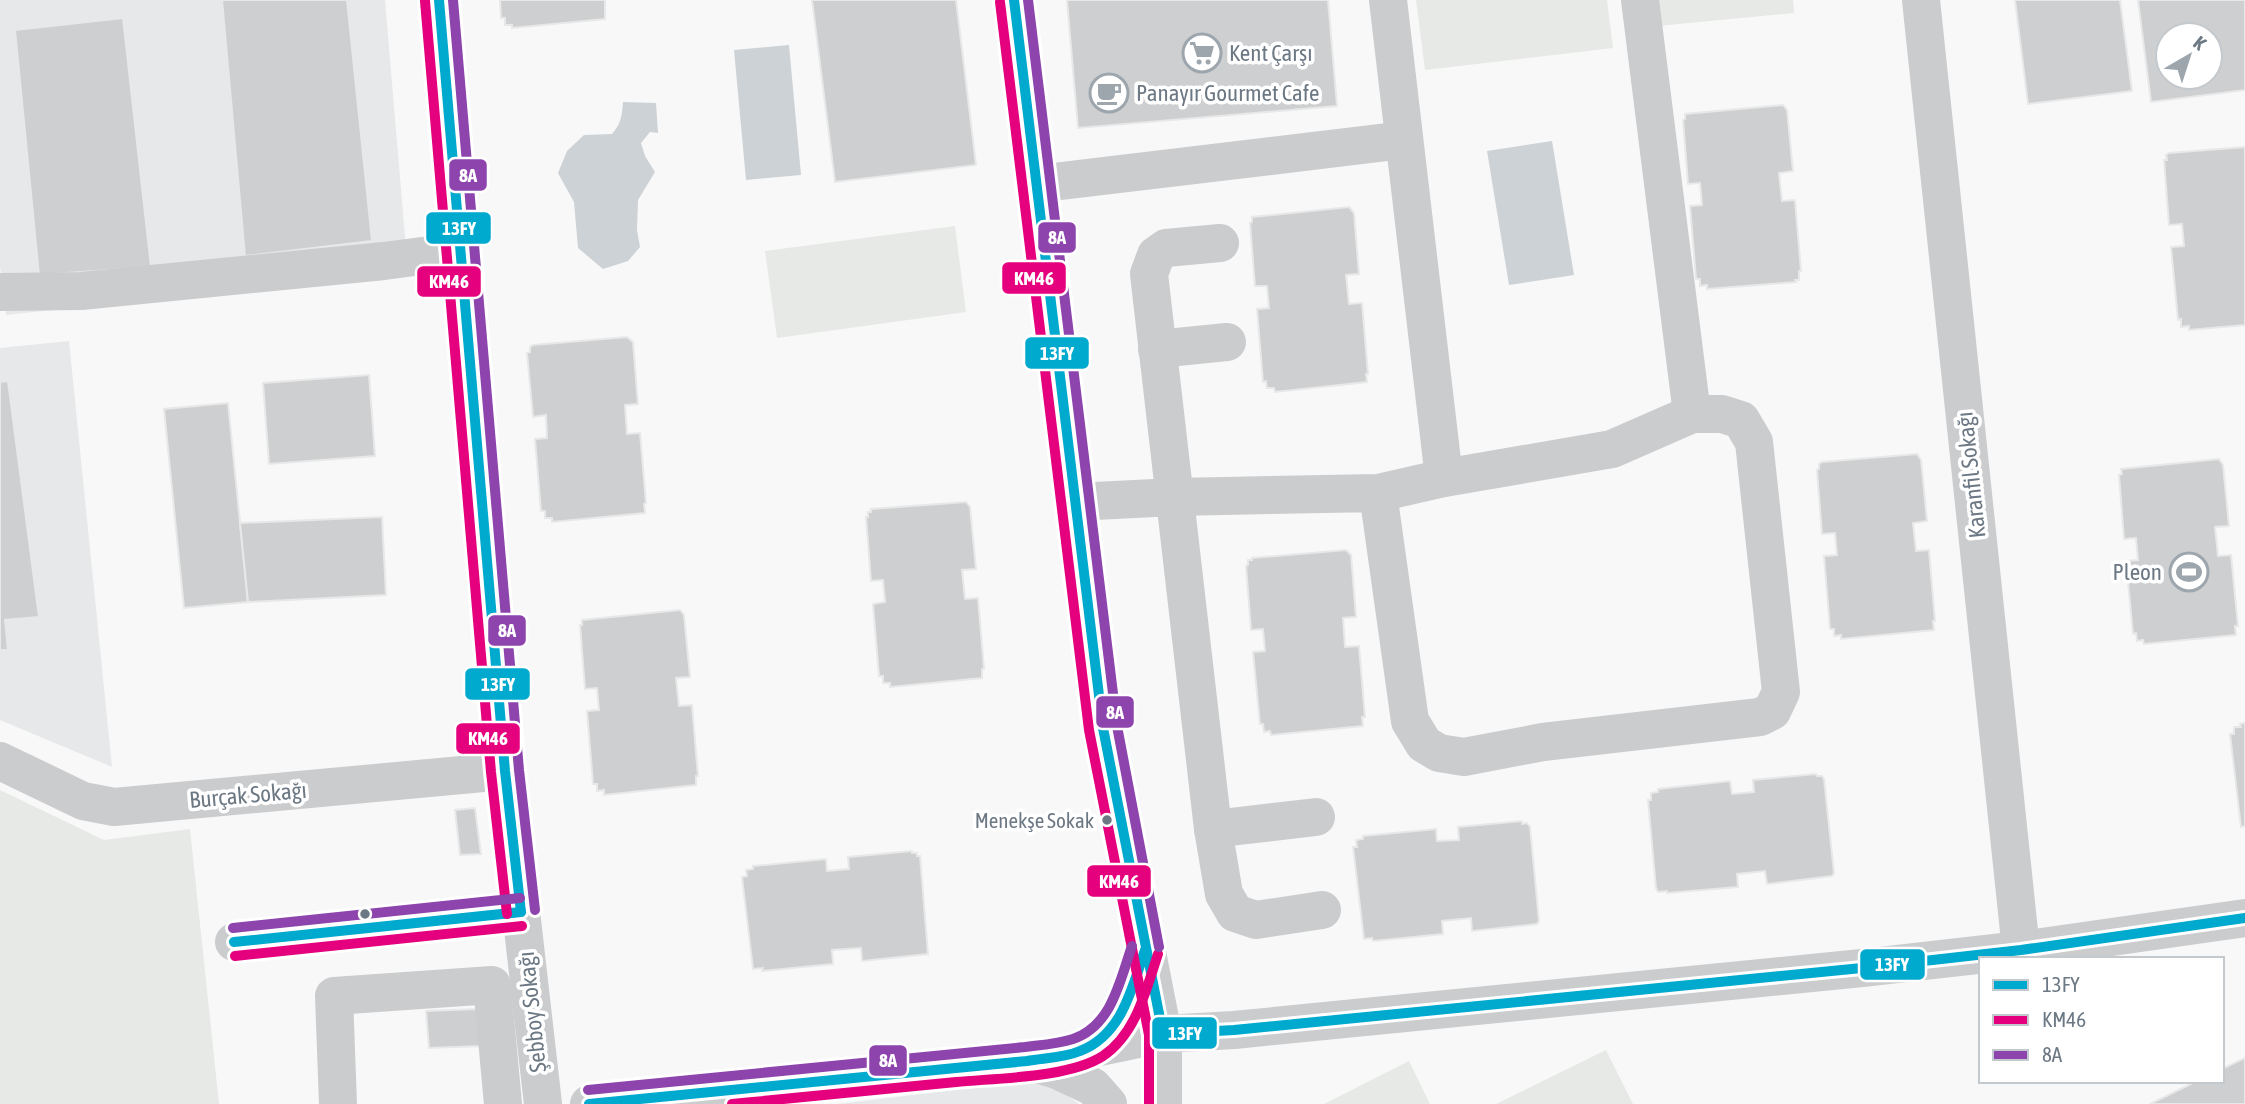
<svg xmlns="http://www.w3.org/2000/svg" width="2245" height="1104" viewBox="0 0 2245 1104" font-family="'Asap Condensed',sans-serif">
<rect width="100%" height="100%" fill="#f8f8f8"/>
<g fill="#e7e8e9">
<path d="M 0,0 L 385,0 L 408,272 L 6,315 L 0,266 Z"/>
<path d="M 69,341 L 112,767 L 0,720 L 0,348 Z"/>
<path d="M 1046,1079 L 1079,1104 L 838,1104 Z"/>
</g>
<g fill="#e7e9e6">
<path d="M 1416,0 L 1607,0 L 1613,48 L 1425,70 Z"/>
<path d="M 1654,0 L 1793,0 L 1794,13 L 1658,26 Z"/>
<path d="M 955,226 L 966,312 L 777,338 L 765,251 Z"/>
<path d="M 0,790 L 104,840 L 190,829 L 219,1104 L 0,1104 Z"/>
<path d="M 1606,1050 L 1633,1104 L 1496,1104 Z"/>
<path d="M 1409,1061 L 1430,1104 L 1324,1104 Z"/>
</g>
<g fill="#cdd2d6">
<path d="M 789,45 L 801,175 L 746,180 L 734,50 Z"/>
<path d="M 623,102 L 656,103 L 658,133 L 650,132 L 641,143 L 645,156 L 655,172 L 638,200 L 637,230 L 640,247 L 628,261 L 603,269 L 578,248 L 574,202 L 558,173 L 567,151 L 584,135 L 612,134 C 621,124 622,115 623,102 Z"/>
<path d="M 1552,141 L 1574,275 L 1509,285 L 1487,151 Z"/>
</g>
<g fill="#cecfd0" stroke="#e8e8e8" stroke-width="2" fill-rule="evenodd">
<path d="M 222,0 L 347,0 L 372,241 L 245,256 Z"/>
<path d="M 500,0 L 605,0 L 605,19 L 512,28 L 512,25 L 505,25 L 505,18 L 501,18 Z"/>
<path d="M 812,0 L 956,0 L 976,165 L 835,182 Z"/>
<path d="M 1067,0 L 1328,0 L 1337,106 L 1078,128 Z"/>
<path d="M 2015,0 L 2120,0 L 2132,91 L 2028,104 Z"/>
<path d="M 2138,0 L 2245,0 L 2245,90 L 2151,102 ZM 2168,35 L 2210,35 L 2210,77 L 2168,77 Z"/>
<path d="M 123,18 L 151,267 L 39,275 L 15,30 Z"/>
<path d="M 1783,105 L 1787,110 L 1793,171 L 1779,173 L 1782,201 L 1795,200 L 1801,271 L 1799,271 L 1799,280 L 1795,280 L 1796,282 L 1707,289 L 1707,285 L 1700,286 L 1700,279 L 1696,279 L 1690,206 L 1702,205 L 1700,183 L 1688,184 L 1683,120 L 1685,119 L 1685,114 Z"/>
<path d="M 2245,147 L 2245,325 L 2189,330 L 2189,326 L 2181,327 L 2181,319 L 2178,320 L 2171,247 L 2184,246 L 2182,224 L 2169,225 L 2164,160 L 2167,160 L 2166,155 L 2169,153 Z"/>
<path d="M 1349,207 L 1354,213 L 1359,274 L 1346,275 L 1349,304 L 1362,303 L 1368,374 L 1366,374 L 1367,382 L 1275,392 L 1274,388 L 1267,388 L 1266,381 L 1263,382 L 1257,309 L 1269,308 L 1267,286 L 1255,286 L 1250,223 L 1252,222 L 1252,217 Z"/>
<path d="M 627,337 L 633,342 L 638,404 L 625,405 L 627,434 L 640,433 L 646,503 L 644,504 L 645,513 L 552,522 L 552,518 L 545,518 L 545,511 L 541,511 L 535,439 L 547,438 L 546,415 L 533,417 L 527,353 L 530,352 L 530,347 L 533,345 Z"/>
<path d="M 369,375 L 375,456 L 269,464 L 263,383 Z"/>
<path d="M 8,381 L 39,617 L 5,620 L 8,650 L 0,650 L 0,382 Z"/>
<path d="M 228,403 L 248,602 L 184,608 L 164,409 Z"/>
<path d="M 1917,454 L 1921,460 L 1927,521 L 1913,523 L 1916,551 L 1929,550 L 1935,621 L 1933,621 L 1934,630 L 1841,639 L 1841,635 L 1834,636 L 1834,629 L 1830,629 L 1824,556 L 1837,555 L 1835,533 L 1822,534 L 1817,470 L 1819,469 L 1819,464 L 1822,462 Z"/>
<path d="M 2219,459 L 2223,465 L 2229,526 L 2215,527 L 2218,556 L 2231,555 L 2238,626 L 2235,626 L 2236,635 L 2144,644 L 2143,640 L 2137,641 L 2136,633 L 2133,634 L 2126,561 L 2138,560 L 2136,538 L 2124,539 L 2119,475 L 2122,474 L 2121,469 Z"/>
<path d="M 966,502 L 970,507 L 976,569 L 962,570 L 965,599 L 978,598 L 984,669 L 982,669 L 982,678 L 890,687 L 890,683 L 883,683 L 883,676 L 879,676 L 873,604 L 885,602 L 883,580 L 871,581 L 866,517 L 868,517 L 868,512 L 871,512 L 871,509 Z"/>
<path d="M 382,517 L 386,595 L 248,602 L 240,523 Z"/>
<path d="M 1346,550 L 1351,555 L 1356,617 L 1343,618 L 1345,647 L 1359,646 L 1365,717 L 1362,717 L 1363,726 L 1271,735 L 1270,731 L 1264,732 L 1263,724 L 1260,724 L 1253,652 L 1265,651 L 1263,629 L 1251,630 L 1246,566 L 1248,565 L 1248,560 L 1252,560 L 1252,558 Z"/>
<path d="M 680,610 L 684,615 L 690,677 L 676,678 L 679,706 L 692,705 L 698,776 L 696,776 L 696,785 L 604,795 L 604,790 L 597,791 L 597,784 L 593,784 L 587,711 L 599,710 L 597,688 L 585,689 L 580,625 L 582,625 L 582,620 Z"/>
<path d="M 2245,723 L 2245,826 L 2241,827 L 2230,734 L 2234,734 L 2234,727 L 2241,727 L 2240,724 Z"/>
<path d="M 1816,774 L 1817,776 L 1822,776 L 1824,779 L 1834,873 L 1832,876 L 1767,884 L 1765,871 L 1737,874 L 1738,887 L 1667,893 L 1667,891 L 1658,892 L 1656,888 L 1648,800 L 1651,800 L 1651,793 L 1658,792 L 1658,789 L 1730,781 L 1732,794 L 1754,792 L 1753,780 Z"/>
<path d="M 475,808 L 481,854 L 460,855 L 455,810 Z"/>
<path d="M 1522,821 L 1522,824 L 1527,823 L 1530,827 L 1539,921 L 1537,924 L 1472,931 L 1471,918 L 1442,921 L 1443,934 L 1373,941 L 1372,938 L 1364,939 L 1353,847 L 1357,847 L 1356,840 L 1363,839 L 1363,836 L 1436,829 L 1437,841 L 1459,840 L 1458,827 Z"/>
<path d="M 912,851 L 912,853 L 917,853 L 917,856 L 920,856 L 928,954 L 862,961 L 861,948 L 832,950 L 833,964 L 762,971 L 763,968 L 753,969 L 742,877 L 747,876 L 746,870 L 753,869 L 753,866 L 826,859 L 827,871 L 849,869 L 848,857 Z"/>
<path d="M 479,1009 L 482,1046 L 429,1048 L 426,1011 Z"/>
<path d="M 2245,1058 L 2245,1104 L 2150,1104 L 2197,1081 L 2222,1081 L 2222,1069 Z"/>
</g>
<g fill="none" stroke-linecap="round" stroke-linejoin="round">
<g stroke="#cbccce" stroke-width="38">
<path d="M 439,0 L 505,771 L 543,1104"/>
<path d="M 1014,0 L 1103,728 L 1163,1034 L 1163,1104"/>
<path d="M 1388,0 L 1444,478"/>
<path d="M 1640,0 L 1692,414"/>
<path d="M 1921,0 L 2021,950"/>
<path d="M 1036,184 L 1404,140"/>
<path d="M 1220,243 L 1166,248 L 1156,255 L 1149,274 L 1213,829 L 1224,894 L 1235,913 L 1256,920 L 1322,910"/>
<path d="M 0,292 L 81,291 L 384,261 L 460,251"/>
<path d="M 1157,349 L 1227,342"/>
<path d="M 1075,502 L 1174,497 L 1378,493 L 1444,478 L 1612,449 L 1692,414 L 1722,414 L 1741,420 L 1754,442 L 1781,692 L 1772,711 L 1760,717 L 1543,742 L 1464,757 L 1439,753 L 1424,744 L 1410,721 L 1378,493"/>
<path d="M 0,761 L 83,801 L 114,807 L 505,771"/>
<path d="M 1213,829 L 1316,817"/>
<path d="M 234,942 L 521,912"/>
<path d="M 1081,1051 L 1163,1034 L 1234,1030 L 1862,968 L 2021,950 L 2245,918"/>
<path d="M 1028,1061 L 1057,1070 L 1093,1087 L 1108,1104"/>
<path d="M 338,1104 L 334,996 L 492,985 L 503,1104"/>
<path d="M 589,1104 L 1027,1061 C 1044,1058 1064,1057 1081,1051 C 1123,1036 1132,987 1145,950"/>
</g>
<defs>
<g id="bus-1">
<path d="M 439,0 L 505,771 L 521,912"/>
<path d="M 1014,0 L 1103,728 L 1163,1034 L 1234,1030 L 1862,968 L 2021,950 L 2245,918"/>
<path d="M 234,942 L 521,912"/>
<path d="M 589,1104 L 1027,1061 C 1044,1058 1064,1058 1080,1051 C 1122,1035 1132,988 1145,950"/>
</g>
<g id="bus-2">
<path d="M 425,1 L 491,772 L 507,914"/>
<path d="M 1000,2 L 1089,730 L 1149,1035 L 1149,1104"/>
<path d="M 235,956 L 522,926"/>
<path d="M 732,1104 C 807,1097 882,1089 956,1082 C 997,1078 1069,1078 1103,1056 C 1136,1034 1146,990 1158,954"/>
</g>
<g id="bus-3">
<path d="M 453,0 L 519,770 L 535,910"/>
<path d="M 1028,0 L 1117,726 L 1159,947"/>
<path d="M 233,928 L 520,898"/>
<path d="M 588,1090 L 1025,1047 C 1041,1045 1058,1044 1073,1039 C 1112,1026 1120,980 1132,946"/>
</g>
</defs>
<use href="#bus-1" stroke="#fff" stroke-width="16"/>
<use href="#bus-2" stroke="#fff" stroke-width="16"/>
<use href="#bus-3" stroke="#fff" stroke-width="16"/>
<use href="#bus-1" stroke="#00a9ce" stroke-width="10"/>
<use href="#bus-2" stroke="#e5007d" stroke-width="10"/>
<use href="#bus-3" stroke="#8e44ad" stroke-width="10"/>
</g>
<defs>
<symbol id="supermarket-ring" viewBox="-11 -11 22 22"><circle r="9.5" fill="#fff" stroke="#9da5ad" stroke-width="1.5"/><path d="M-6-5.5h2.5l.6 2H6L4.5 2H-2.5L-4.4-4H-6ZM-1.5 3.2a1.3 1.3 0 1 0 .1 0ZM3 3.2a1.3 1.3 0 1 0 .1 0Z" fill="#9da5ad"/></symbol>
<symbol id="cafe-ring" viewBox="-11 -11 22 22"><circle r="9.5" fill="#fff" stroke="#9da5ad" stroke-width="1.5"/><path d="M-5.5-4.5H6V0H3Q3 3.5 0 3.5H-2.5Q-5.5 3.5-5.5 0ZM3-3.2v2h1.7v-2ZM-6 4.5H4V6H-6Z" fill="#9da5ad"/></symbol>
<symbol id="stadium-ring" viewBox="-11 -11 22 22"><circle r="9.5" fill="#fff" stroke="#9da5ad" stroke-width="1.5"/><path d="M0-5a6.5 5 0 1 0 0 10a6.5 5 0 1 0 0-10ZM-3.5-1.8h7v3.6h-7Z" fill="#9da5ad"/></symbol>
</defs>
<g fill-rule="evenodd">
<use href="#supermarket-ring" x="1180" y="31" width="44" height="44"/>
<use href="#cafe-ring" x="1087" y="71" width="44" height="44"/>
<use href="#stadium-ring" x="2167" y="550" width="44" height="44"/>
</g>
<g fill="#6c7884" stroke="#fff" stroke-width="2.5">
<circle cx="1107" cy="820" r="6"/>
<circle cx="365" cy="914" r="6"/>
</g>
<g text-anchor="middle" stroke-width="7" stroke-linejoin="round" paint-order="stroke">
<g font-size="21" fill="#6c7884" stroke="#fff" text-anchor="end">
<text x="1094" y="828">Menekşe Sokak</text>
</g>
<g font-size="23" fill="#6c7884" stroke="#fff" text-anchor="start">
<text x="1229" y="61">Kent Çarşı</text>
<text x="1136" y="101">Panayır Gourmet Cafe</text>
<text x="2162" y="580" text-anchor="end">Pleon</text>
</g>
<g font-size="23" fill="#6c7884" stroke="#fff">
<text transform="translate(1971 475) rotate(-96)" y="8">Karanfil Sokağı</text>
<text transform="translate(248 795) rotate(-5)" y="8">Burçak Sokağı</text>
<text transform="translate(532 1012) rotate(-96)" y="8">Şebboy Sokağı</text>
</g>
</g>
<g stroke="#fff" stroke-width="2.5">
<rect x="448" y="158" width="40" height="34" rx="7" fill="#8e44ad"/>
<rect x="425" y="211" width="67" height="34" rx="7" fill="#00a9ce"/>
<rect x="1037" y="221" width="40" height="33" rx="7" fill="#8e44ad"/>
<rect x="1001" y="261" width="66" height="34" rx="7" fill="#e5007d"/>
<rect x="416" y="265" width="66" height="33" rx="7" fill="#e5007d"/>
<rect x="1024" y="336" width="66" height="34" rx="7" fill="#00a9ce"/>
<rect x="487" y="614" width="40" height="33" rx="7" fill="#8e44ad"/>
<rect x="464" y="667" width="67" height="34" rx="7" fill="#00a9ce"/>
<rect x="1095" y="695" width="40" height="34" rx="7" fill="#8e44ad"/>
<rect x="455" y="722" width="66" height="33" rx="7" fill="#e5007d"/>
<rect x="1086" y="864" width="66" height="34" rx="7" fill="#e5007d"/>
<rect x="1859" y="948" width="67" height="33" rx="7" fill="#00a9ce"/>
<rect x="1151" y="1016" width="67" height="34" rx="7" fill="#00a9ce"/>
<rect x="868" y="1044" width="40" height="33" rx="7" fill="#8e44ad"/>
</g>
<g font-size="19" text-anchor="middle" font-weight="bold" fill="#fff">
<text x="468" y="182">8A</text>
<text x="459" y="235">13FY</text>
<text x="1057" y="244">8A</text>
<text x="1034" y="285">KM46</text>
<text x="449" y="288">KM46</text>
<text x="1057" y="360">13FY</text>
<text x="507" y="637">8A</text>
<text x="498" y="691">13FY</text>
<text x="1115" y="719">8A</text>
<text x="488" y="745">KM46</text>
<text x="1119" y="888">KM46</text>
<text x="1892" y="971">13FY</text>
<text x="1185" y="1040">13FY</text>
<text x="888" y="1067">8A</text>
</g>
<rect x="1979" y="957" width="245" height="126" fill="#ffffff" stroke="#c4c9ce" stroke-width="2"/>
<rect x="1993" y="980" width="35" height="10" fill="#00a9ce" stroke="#c4c9ce" stroke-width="2"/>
<text x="2042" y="992" font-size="21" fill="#6c7884">13FY</text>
<rect x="1993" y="1015" width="35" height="10" fill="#e5007d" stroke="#c4c9ce" stroke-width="2"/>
<text x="2042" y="1027" font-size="21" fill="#6c7884">KM46</text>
<rect x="1993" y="1050" width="35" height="10" fill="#8e44ad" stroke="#c4c9ce" stroke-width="2"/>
<text x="2042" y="1062" font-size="21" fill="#6c7884">8A</text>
<g transform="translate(2189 56) rotate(39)"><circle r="33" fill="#ffffff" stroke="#c4c9ce" stroke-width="2"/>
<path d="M0-5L12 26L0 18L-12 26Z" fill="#9da5ad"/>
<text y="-10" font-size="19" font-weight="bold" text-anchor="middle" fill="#6c7884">K</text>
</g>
</svg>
